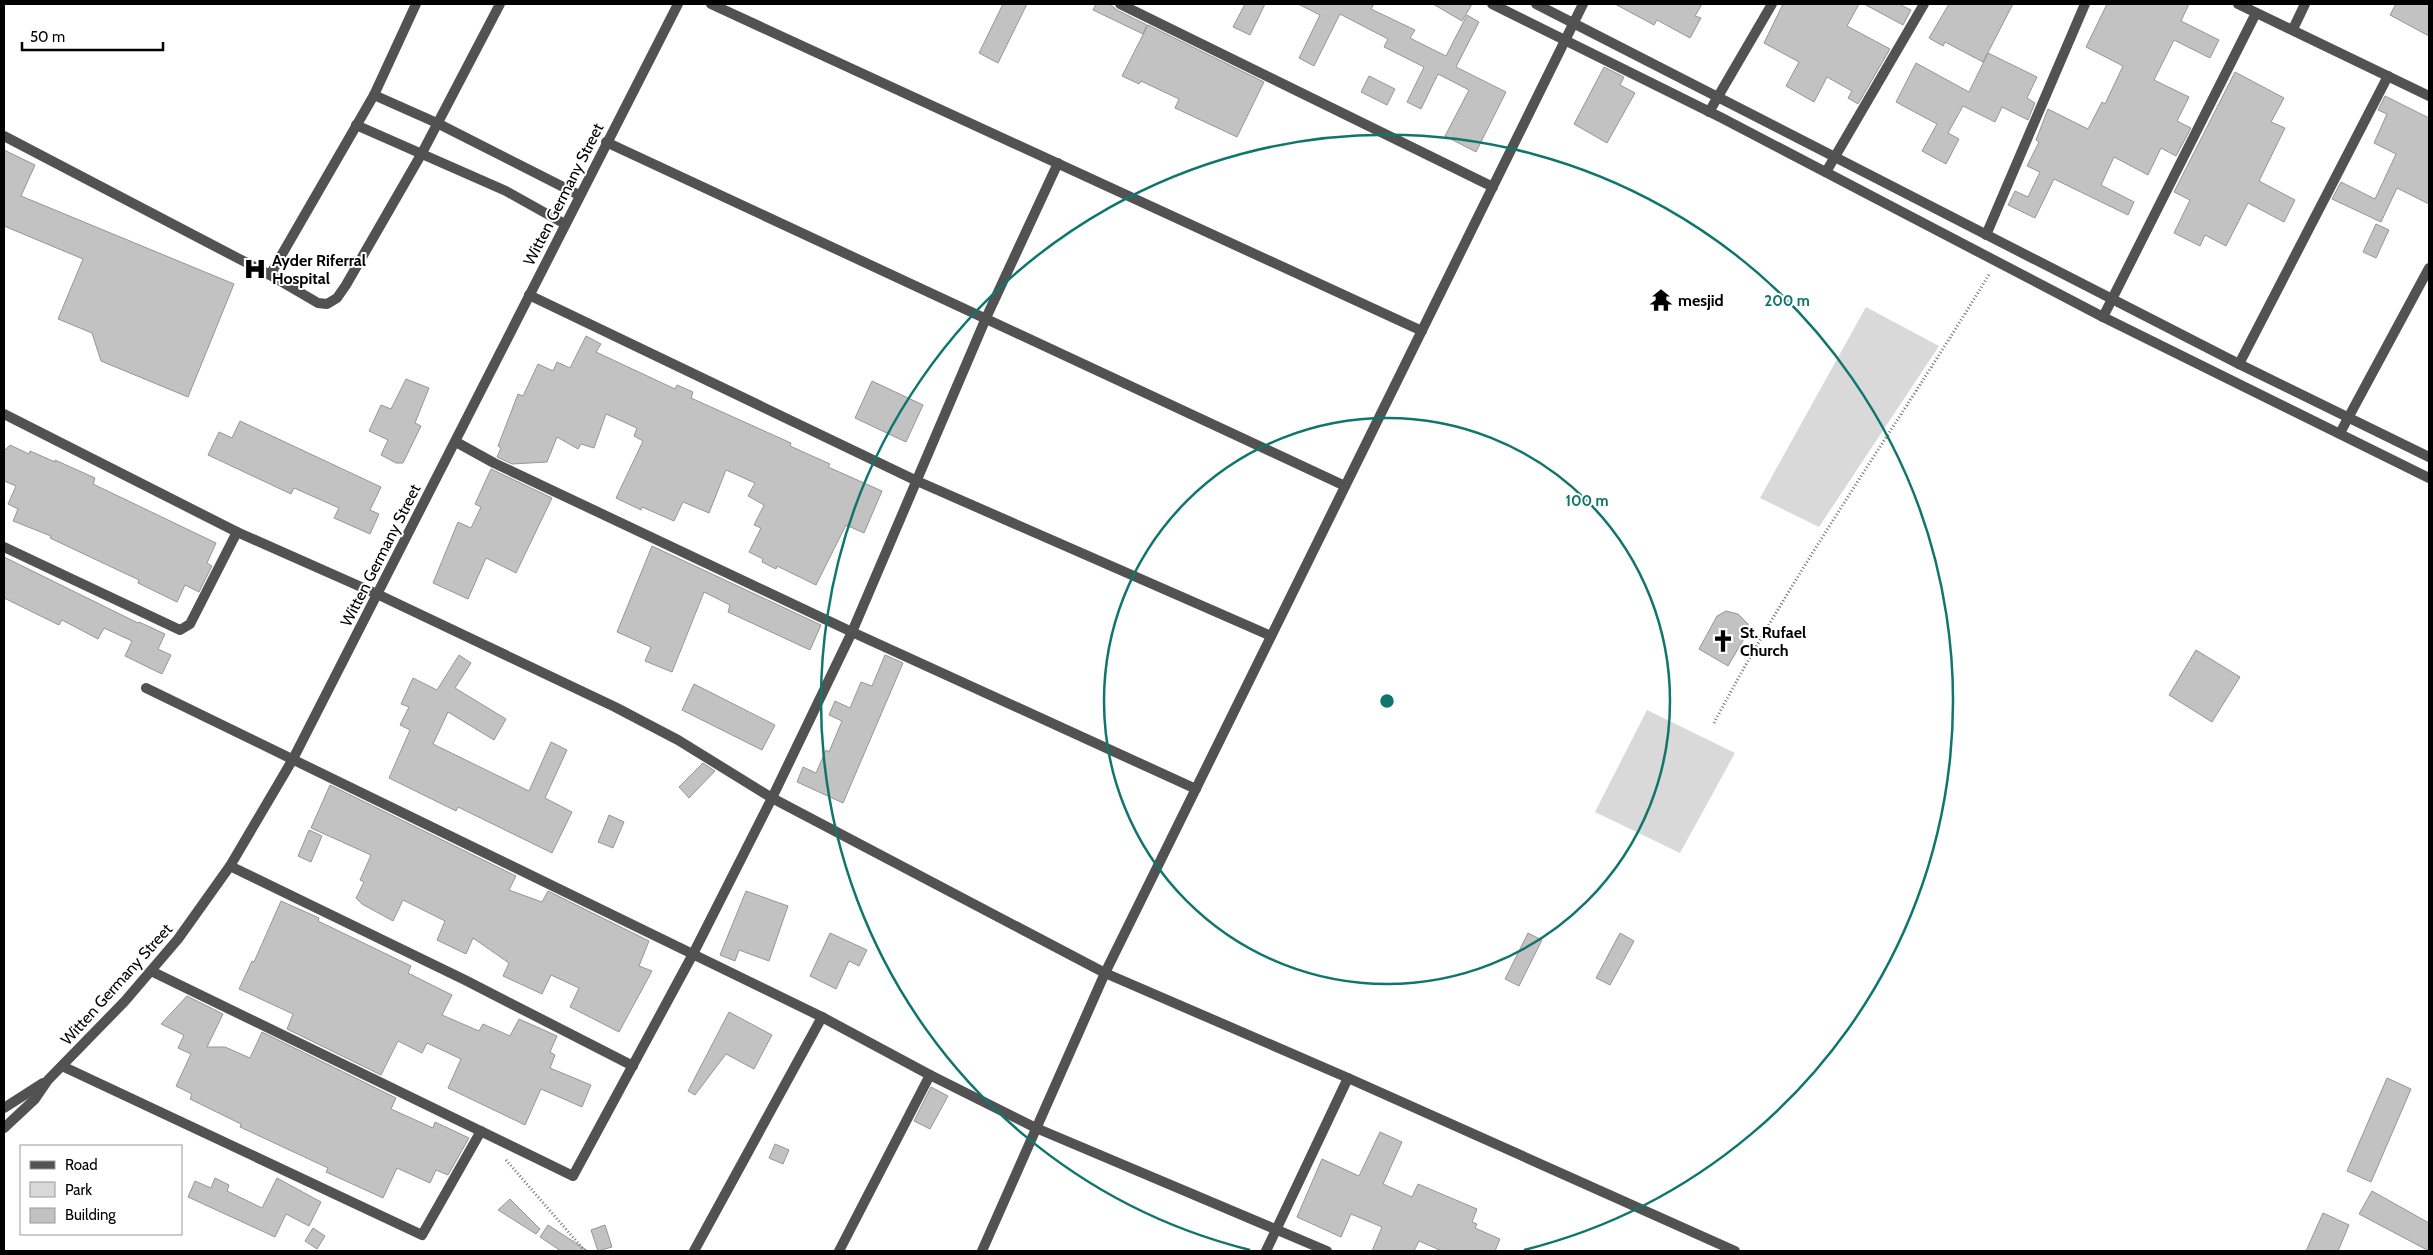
<svg xmlns="http://www.w3.org/2000/svg" width="2433" height="1255" viewBox="0 0 2433 1255" font-family="Cabin,sans-serif">
<rect width="100%" height="100%" fill="#fff"/>
<g fill="#d9d9d9">
<path d="M 1866,307 L 1939,346 L 1819,527 L 1760,498 Z"/>
<path d="M 1647,710 L 1735,753 L 1680,853 L 1595,812 Z"/>
</g>
<g fill="#c2c2c2" stroke="#969696">
<path d="M 1003,4 L 1027,4 L 998,63 L 979,53 Z"/>
<path d="M 1096,4 L 1110,4 L 1117,10 L 1147,25 L 1143,34 L 1093,10 Z"/>
<path d="M 1245,4 L 1265,4 L 1250,35 L 1233,27 Z"/>
<path d="M 1298,4 L 1374,4 L 1371,9 L 1415,30 L 1410,38 L 1446,56 L 1467,15 L 1479,22 L 1456,67 L 1506,92 L 1476,152 L 1445,136 L 1469,90 L 1438,74 L 1421,109 L 1407,102 L 1424,67 L 1384,47 L 1388,39 L 1340,14 L 1314,66 L 1299,58 L 1320,15 Z"/>
<path d="M 1433,4 L 1472,4 L 1462,21 Z"/>
<path d="M 1615,4 L 1702,4 L 1695,16 L 1701,18 L 1690,38 L 1657,20 L 1654,25 Z"/>
<path d="M 1783,4 L 1859,4 L 1847,26 L 1890,49 L 1858,104 L 1848,98 L 1852,91 L 1827,77 L 1814,102 L 1786,86 L 1799,62 L 1764,43 Z"/>
<path d="M 1864,4 L 1899,4 L 1911,10 L 1903,25 Z"/>
<path d="M 1949,4 L 2013,4 L 1983,62 L 1945,42 L 1943,46 L 1929,38 Z"/>
<path d="M 2107,4 L 2189,4 L 2181,21 L 2219,40 L 2210,58 L 2174,40 L 2154,80 L 2189,97 L 2177,121 L 2191,128 L 2176,156 L 2161,148 L 2148,175 L 2114,157 L 2101,185 L 2134,202 L 2128,215 L 2054,179 L 2035,218 L 2008,205 L 2015,191 L 2028,197 L 2040,172 L 2027,166 L 2039,142 L 2036,140 L 2048,109 L 2088,129 L 2102,102 L 2105,104 L 2123,66 L 2086,47 Z"/>
<path d="M 2396,4 L 2429,4 L 2429,36 L 2390,15 Z"/>
<path d="M 1148,25 L 1264,82 L 1237,137 L 1175,108 L 1179,99 L 1141,81 L 1139,84 L 1122,76 Z"/>
<path d="M 1988,53 L 2037,77 L 2027,98 L 2035,103 L 2028,120 L 2002,107 L 1995,122 L 1963,106 L 1948,133 L 1959,139 L 1946,164 L 1922,151 L 1937,124 L 1896,102 L 1916,63 L 1969,92 Z"/>
<path d="M 1604,67 L 1624,77 L 1620,85 L 1635,93 L 1607,143 L 1574,124 Z"/>
<path d="M 2235,72 L 2284,98 L 2271,122 L 2285,128 L 2259,181 L 2295,200 L 2284,222 L 2248,203 L 2226,246 L 2205,235 L 2200,246 L 2174,233 L 2190,200 L 2174,192 Z"/>
<path d="M 1369,76 L 1395,89 L 1387,105 L 1361,92 Z"/>
<path d="M 2385,96 L 2429,118 L 2429,204 L 2397,188 L 2381,222 L 2332,199 L 2341,182 L 2375,199 L 2396,154 L 2374,143 L 2387,114 L 2378,110 Z"/>
<path d="M 4,150 L 35,165 L 21,196 L 234,284 L 188,397 L 101,361 L 92,333 L 58,319 L 83,259 L 4,226 Z"/>
<path d="M 2376,224 L 2389,230 L 2376,258 L 2363,252 Z"/>
<path d="M 586,336 L 601,344 L 596,352 L 675,389 L 677,385 L 693,392 L 691,398 L 791,443 L 790,446 L 830,464 L 828,467 L 882,491 L 864,533 L 846,525 L 816,585 L 777,566 L 776,569 L 762,562 L 763,559 L 749,552 L 761,528 L 754,525 L 764,505 L 748,496 L 755,483 L 726,470 L 709,513 L 683,502 L 674,521 L 642,507 L 641,510 L 616,498 L 643,441 L 634,436 L 637,428 L 606,414 L 594,448 L 581,444 L 578,449 L 557,437 L 547,462 L 512,464 L 497,457 L 501,448 L 498,446 L 518,394 L 523,396 L 538,364 L 553,371 L 557,362 L 570,368 Z"/>
<path d="M 406,379 L 429,388 L 415,423 L 421,426 L 403,463 L 396,463 L 381,455 L 388,440 L 369,431 L 381,405 L 391,409 Z"/>
<path d="M 872,381 L 923,405 L 906,442 L 855,418 Z"/>
<path d="M 240,421 L 381,487 L 370,510 L 379,514 L 370,534 L 334,518 L 339,508 L 294,488 L 291,494 L 208,455 L 219,432 L 232,438 Z"/>
<path d="M 10,445 L 29,454 L 30,451 L 55,462 L 55,460 L 95,478 L 93,484 L 216,543 L 207,563 L 212,566 L 199,592 L 185,585 L 177,602 L 138,583 L 139,580 L 50,538 L 51,536 L 13,521 L 18,509 L 8,504 L 16,486 L 4,481 L 4,451 Z"/>
<path d="M 491,469 L 552,498 L 516,573 L 486,558 L 468,599 L 433,583 L 458,522 L 471,528 L 481,507 L 475,504 Z"/>
<path d="M 652,546 L 821,625 L 810,650 L 728,612 L 730,605 L 704,592 L 672,672 L 645,661 L 651,647 L 617,632 Z"/>
<path d="M 4,557 L 138,623 L 139,622 L 165,634 L 158,649 L 171,655 L 162,674 L 125,656 L 132,641 L 104,628 L 98,639 L 62,620 L 59,625 L 4,598 Z"/>
<path d="M 1726,611 L 1738,614 L 1748,624 L 1748,632 L 1728,666 L 1699,649 L 1717,616 Z"/>
<path d="M 2196,650 L 2240,677 L 2212,722 L 2169,695 Z"/>
<path d="M 459,655 L 471,663 L 455,688 L 506,719 L 494,740 L 448,712 L 433,744 L 529,791 L 551,742 L 567,750 L 545,798 L 572,812 L 552,853 L 458,807 L 456,811 L 389,778 L 410,730 L 400,725 L 409,707 L 401,704 L 413,678 L 437,690 Z"/>
<path d="M 885,655 L 903,663 L 843,803 L 797,782 L 803,767 L 816,773 L 826,750 L 829,752 L 842,721 L 829,715 L 835,701 L 850,708 L 861,682 L 872,686 Z"/>
<path d="M 694,684 L 775,725 L 762,750 L 682,710 Z"/>
<path d="M 703,763 L 715,771 L 689,798 L 679,787 Z"/>
<path d="M 330,785 L 516,876 L 509,890 L 542,902 L 548,891 L 649,941 L 639,966 L 652,971 L 619,1032 L 570,1007 L 579,988 L 551,975 L 542,994 L 503,976 L 509,963 L 473,938 L 466,954 L 437,940 L 445,921 L 403,900 L 393,921 L 362,904 L 356,898 L 364,882 L 360,880 L 371,855 L 311,828 Z"/>
<path d="M 609,815 L 624,822 L 613,848 L 598,842 Z"/>
<path d="M 309,830 L 322,836 L 311,862 L 298,856 Z"/>
<path d="M 746,891 L 788,906 L 769,961 L 739,950 L 735,961 L 720,955 Z"/>
<path d="M 281,901 L 319,918 L 318,921 L 411,966 L 408,973 L 452,995 L 442,1015 L 479,1031 L 483,1024 L 510,1036 L 519,1019 L 557,1036 L 550,1052 L 555,1055 L 550,1068 L 591,1085 L 582,1107 L 541,1089 L 525,1125 L 448,1088 L 461,1059 L 427,1043 L 422,1053 L 398,1041 L 381,1075 L 287,1029 L 293,1014 L 239,989 L 252,961 L 254,962 Z"/>
<path d="M 830,933 L 867,950 L 859,966 L 849,961 L 836,989 L 810,976 Z"/>
<path d="M 1528,933 L 1542,940 L 1519,986 L 1505,979 Z"/>
<path d="M 1620,933 L 1634,941 L 1610,985 L 1596,978 Z"/>
<path d="M 187,996 L 223,1014 L 207,1047 L 225,1047 L 250,1058 L 262,1032 L 396,1098 L 391,1109 L 433,1128 L 435,1122 L 469,1138 L 448,1175 L 436,1170 L 430,1183 L 397,1168 L 383,1198 L 326,1172 L 328,1168 L 240,1127 L 241,1124 L 190,1099 L 192,1094 L 176,1086 L 191,1054 L 178,1048 L 184,1035 L 161,1024 Z"/>
<path d="M 729,1012 L 772,1035 L 754,1069 L 726,1054 L 695,1095 L 688,1091 Z"/>
<path d="M 2387,1078 L 2411,1089 L 2371,1182 L 2347,1171 Z"/>
<path d="M 931,1087 L 948,1096 L 930,1129 L 914,1121 Z"/>
<path d="M 1380,1132 L 1402,1142 L 1383,1184 L 1412,1197 L 1418,1184 L 1477,1209 L 1472,1222 L 1477,1224 L 1475,1228 L 1500,1239 L 1495,1251 L 1442,1251 L 1419,1241 L 1414,1251 L 1372,1251 L 1382,1227 L 1351,1214 L 1341,1237 L 1297,1217 L 1322,1159 L 1359,1176 Z"/>
<path d="M 775,1144 L 789,1150 L 783,1164 L 769,1158 Z"/>
<path d="M 215,1178 L 229,1185 L 227,1191 L 262,1208 L 277,1178 L 321,1202 L 309,1226 L 286,1214 L 275,1237 L 188,1197 L 195,1181 L 211,1188 Z"/>
<path d="M 2372,1191 L 2429,1223 L 2429,1251 L 2359,1214 Z"/>
<path d="M 510,1199 L 540,1229 L 536,1234 L 498,1210 Z"/>
<path d="M 2323,1213 L 2349,1225 L 2338,1251 L 2306,1251 Z"/>
<path d="M 548,1225 L 588,1251 L 561,1251 L 540,1237 Z"/>
<path d="M 605,1225 L 612,1247 L 598,1251 L 591,1230 Z"/>
<path d="M 313,1228 L 325,1236 L 317,1249 L 305,1241 Z"/>
</g>
<g fill="none" stroke-linecap="round" stroke-linejoin="round">
<g stroke="#747474" stroke-width="3" stroke-dasharray="1 2.5" stroke-linecap="butt">
<path d="M 1714,723 C 1796,567 1899,423 1990,273"/>
<path d="M 506,1160 L 585,1251"/>
</g>
<g stroke="#525252" stroke-width="10">
<path d="M 374,95 L 437,123 L 579,195"/>
<path d="M 356,125 L 506,191 L 565,224"/>
<path d="M 4,136 L 270,275 L 318,303 L 327,304 L 337,298 L 346,285 L 422,153 L 500,4"/>
<path d="M 270,275 L 374,95 L 416,4"/>
</g>
<g stroke="#525252" stroke-width="10">
<path d="M 711,4 L 1422,331"/>
<path d="M 1120,4 L 1493,187"/>
<path d="M 2238,4 L 2429,96"/>
<path d="M 2293,29 L 2305,4"/>
<path d="M 1709,112 L 1772,4"/>
<path d="M 606,142 L 1345,486"/>
<path d="M 1826,172 L 1924,4"/>
<path d="M 1986,235 L 2085,4"/>
<path d="M 529,295 L 917,481 L 1271,636"/>
<path d="M 2103,317 L 2256,13"/>
<path d="M 2239,364 L 2388,76"/>
<path d="M 2340,433 L 2429,268"/>
<path d="M 456,442 L 494,463 L 852,632 L 1196,789"/>
<path d="M 4,547 L 180,630 L 190,624 L 237,532"/>
<path d="M 146,688 L 822,1017 L 930,1075"/>
<path d="M 230,866 L 465,980 L 633,1066"/>
<path d="M 151,971 L 573,1176 L 693,954 L 772,798 L 852,632 L 986,318 L 1058,163"/>
<path d="M 62,1066 L 422,1235 L 481,1131"/>
<path d="M 694,1251 L 822,1017"/>
<path d="M 839,1251 L 930,1075 L 1036,1128 L 1327,1251"/>
<path d="M 982,1251 L 1105,973 L 1583,4"/>
<path d="M 1266,1251 L 1348,1078"/>
</g>
<g stroke="#525252" stroke-width="10">
<path d="M 1492,4 L 1722,118 L 2103,317 L 2429,478"/>
<path d="M 1536,4 L 2239,364 L 2429,457"/>
<path d="M 4,414 L 237,532 L 377,594 L 615,707 L 678,740 L 772,798 L 1105,973 L 1348,1078 L 1735,1251"/>
<path d="M 4,1108 L 43,1083"/>
<path d="M 4,1128 L 35,1099 L 48,1080 L 125,1001 L 178,939 L 230,866 L 293,759 L 678,4"/>
</g>
</g>
<g fill="none" stroke="#0f766e" stroke-width="2.5">
<circle cx="1387" cy="701" r="283"/>
<path d="M1250 1250A566 566 0 1 1 1524 1250"/>
</g>
<defs>
<symbol id="hospital-bare" viewBox="-9 -9 18 18"><path d="M-5-5h3v3.5h4V-5h3V5h-3V1.5h-4V5h-3Z" fill="#000" stroke="#fff" stroke-width="2.5" paint-order="stroke"/></symbol>
<symbol id="temple-bare" viewBox="-9 -9 18 18"><path d="M0-6L5-2H3V0L6.5 2.5H4V6H1.5V3h-3V6H-4V2.5H-6.5L-3 0V-2H-5Z" fill="#000" stroke="#fff" stroke-width="2.5" paint-order="stroke"/></symbol>
<symbol id="church-bare" viewBox="-9 -9 18 18"><path d="M-1.2-6h2.4v3.5h3.3v2.4h-3.3V6h-2.4V-.1h-3.3v-2.4h3.3Z" fill="#000" stroke="#fff" stroke-width="2.5" paint-order="stroke"/></symbol>
</defs>
<g fill-rule="evenodd">
<use href="#hospital-bare" x="239" y="253" width="32" height="32"/>
<use href="#temple-bare" x="1645" y="284" width="32" height="32"/>
<use href="#church-bare" x="1707" y="625" width="32" height="32"/>
</g>
<g text-anchor="middle" stroke-width="4" stroke-linejoin="round" paint-order="stroke">
<g font-size="16" fill="#000" stroke="#fff">
<text transform="translate(563 194) rotate(-63)" y="6">Witten Germany Street</text>
<text transform="translate(380 555) rotate(-63)" y="6">Witten Germany Street</text>
<text transform="translate(116 984) rotate(-48)" y="6">Witten Germany Street</text>
</g>
<g font-size="16" font-weight="bold" fill="#000" stroke="#fff" text-anchor="start">
<text x="272" y="266">Ayder Riferral<tspan x="272" dy="18">Hospital</tspan></text>
<text x="1678" y="306">mesjid</text>
<text x="1740" y="638">St. Rufael<tspan x="1740" dy="18">Church</tspan></text>
</g>
</g>
<circle cx="1387" cy="701" r="8" fill="#0f766e" stroke="#fff" stroke-width="2.5"/>
<g font-size="15" text-anchor="middle" font-weight="bold" fill="#0f766e" stroke="#fff" stroke-width="4" stroke-linejoin="round" paint-order="stroke">
<text x="1787" y="306">200 m</text>
<text x="1587" y="506">100 m</text>
</g>
<rect width="2433" height="1255" fill="none" stroke="#000000" stroke-width="10"/>
<rect x="20" y="1145" width="162" height="90" fill="#ffffff" stroke="#999999"/>
<rect x="30" y="1161" width="25" height="8" fill="#525252" stroke="#999999"/>
<text x="65" y="1170" font-size="15" fill="#000000">Road</text>
<rect x="30" y="1182" width="25" height="15" fill="#d9d9d9" stroke="#999999"/>
<text x="65" y="1195" font-size="15" fill="#000000">Park</text>
<rect x="30" y="1208" width="25" height="15" fill="#c2c2c2" stroke="#999999"/>
<text x="65" y="1220" font-size="15" fill="#000000">Building</text>
<path d="M22 42v8h141v-8" fill="none" stroke="#000000" stroke-width="2.5"/>
<text x="30" y="42" font-size="15" fill="#000000" stroke="#ffffff" stroke-width="4" paint-order="stroke">50 m</text>
</svg>
